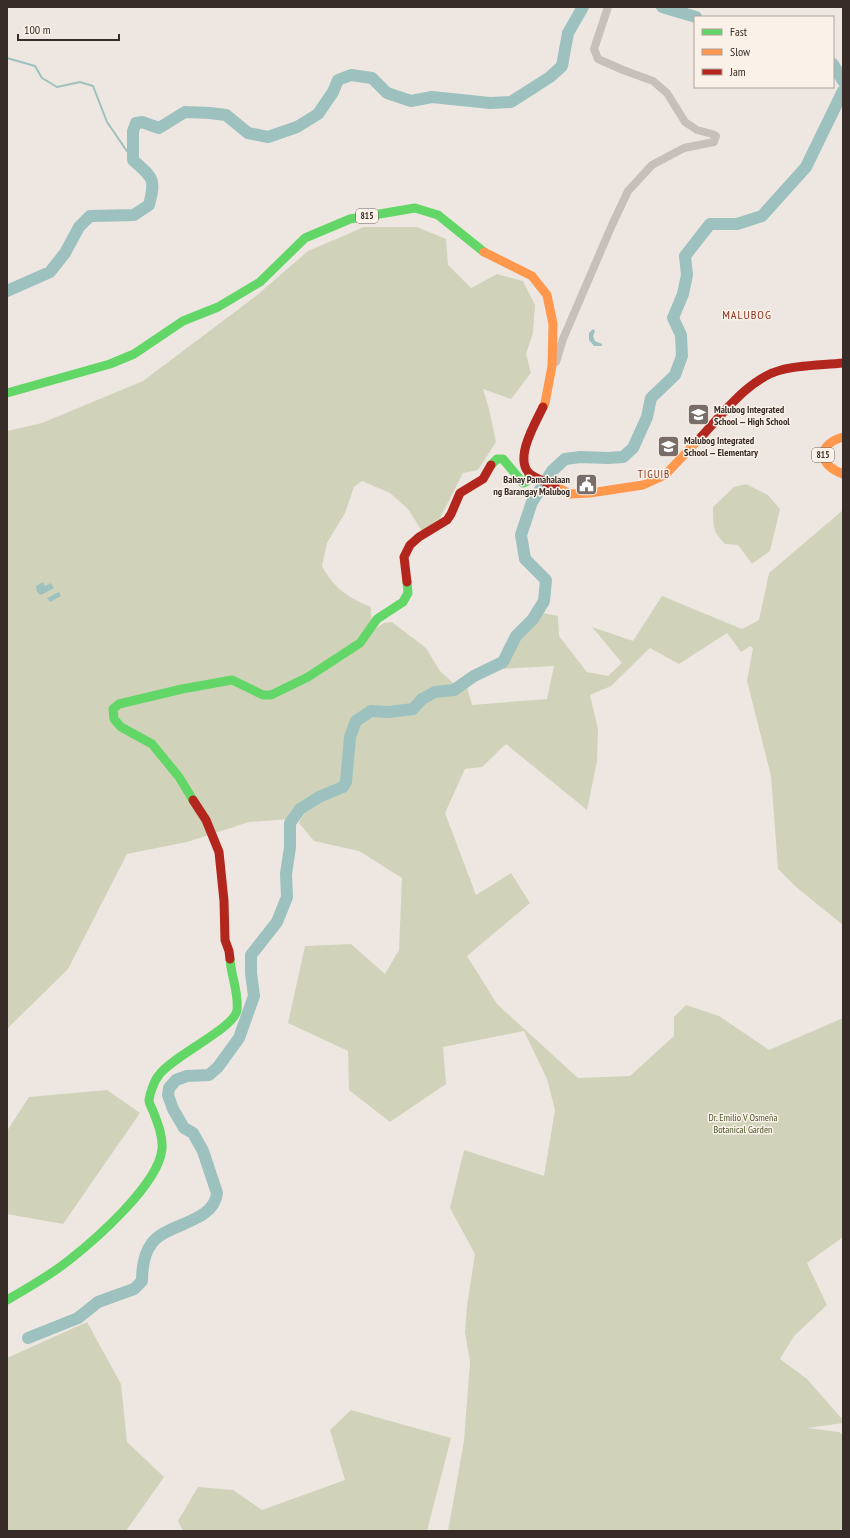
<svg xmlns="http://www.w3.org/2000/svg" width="850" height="1538" viewBox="0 0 850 1538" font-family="'PT Sans Narrow',sans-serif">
<rect width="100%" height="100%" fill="#eee7e1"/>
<g fill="#d0d3ba">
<path d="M 364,227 L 417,227 L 446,239 L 448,265 L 471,288 L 497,274 L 523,281 L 535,305 L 533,333 L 526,354 L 531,373 L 511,399 L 483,389 L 489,409 L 496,442 L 478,470 L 463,473 L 440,518 L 422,531 L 408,509 L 390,493 L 362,481 L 354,487 L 345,513 L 327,543 L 322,566 C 335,589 347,597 371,607 L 372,631 L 384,623 L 392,622 L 426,648 L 440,671 L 453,683 L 454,688 L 433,690 L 419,696 L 411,708 L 386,709 L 369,709 L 355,719 L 349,737 L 343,772 L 344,781 L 343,785 L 318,794 L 303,805 L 289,819 L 249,822 L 187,842 L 127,854 L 68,969 L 7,1029 L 7,431 L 42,423 L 143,381 L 256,296 L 308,251 Z"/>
<path d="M 746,484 L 768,495 L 780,509 L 770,551 L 752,564 L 738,545 L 725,544 C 711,529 714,527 713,507 L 734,487 Z"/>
<path d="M 843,510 L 843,925 L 796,887 L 778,869 L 771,776 L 747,681 L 753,648 L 750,646 L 741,652 L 727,633 L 679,664 L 650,648 L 611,686 L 590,695 L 598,729 L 597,761 L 587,810 L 506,744 L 482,767 L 465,769 L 445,813 L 476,895 L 511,873 L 530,903 L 467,956 L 497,1004 L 578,1078 L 630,1076 L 674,1036 L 674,1017 L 686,1005 L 719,1016 L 769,1050 L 843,1018 L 843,1237 L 807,1263 L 827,1305 L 794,1336 L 780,1359 L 807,1379 L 843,1420 L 843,1423 L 807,1428 L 839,1432 L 843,1435 L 843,1531 L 448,1531 L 464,1441 L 470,1362 L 465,1332 L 467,1306 L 475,1254 L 450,1208 L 464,1150 L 544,1176 L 555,1110 L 547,1079 L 524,1031 L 443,1047 L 446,1084 L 390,1122 L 349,1090 L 348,1051 L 288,1023 L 305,946 L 351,944 L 385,974 L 399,950 L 402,878 L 359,851 L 314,841 L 299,823 C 306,807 319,802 334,795 C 338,794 343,792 345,790 C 358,774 346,722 369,717 C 376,715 383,716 390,716 C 398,716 407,715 415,714 L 424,702 L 437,696 L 457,693 L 467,687 L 472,705 L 547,699 L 554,666 L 501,669 L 518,639 L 535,624 L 542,613 L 558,616 L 559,636 L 587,672 L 608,676 L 622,663 L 592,627 L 633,641 L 662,596 L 742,629 L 759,620 L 769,573 Z"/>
<path d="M 107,1090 L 140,1113 L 63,1224 L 7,1214 L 7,1131 L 29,1097 Z"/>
<path d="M 87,1322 L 121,1384 L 127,1442 L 164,1477 L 126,1531 L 7,1531 L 7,1358 Z"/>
<path d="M 351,1410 L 451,1438 L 427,1531 L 183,1531 L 178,1521 L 198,1487 L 233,1490 L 262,1510 L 345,1480 L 330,1430 Z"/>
</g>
<g fill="#9cc1bf">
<path d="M 593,329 L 595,331 L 593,336 L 595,341 L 602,344 L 602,346 L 594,346 L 589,340 L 589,333 Z"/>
<path d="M 43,582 L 45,586 L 51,583 L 54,588 L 41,595 L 37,592 L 36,586 Z"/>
<path d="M 59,592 L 61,596 L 50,602 L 47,598 Z"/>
</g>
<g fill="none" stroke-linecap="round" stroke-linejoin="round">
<path stroke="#9cc1bf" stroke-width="2" d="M 7,58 L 35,66 L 42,78 L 57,87 L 80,82 L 93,86 L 107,122 L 133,160"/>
<g stroke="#9cc1bf" stroke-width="12">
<path d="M 662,7 L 696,17"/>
<path d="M 833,64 L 843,81"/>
<path d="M 7,291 L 50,272 L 65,253 L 79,227 L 90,216 L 134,215 L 149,205 C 156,178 153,178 133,160 L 133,131 L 136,123 L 142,122 L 159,128 L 185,112 L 210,113 L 226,115 L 248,133 L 268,137 L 297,127 L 318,114 L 333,92 L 338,80 L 351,75 L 372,78 L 387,93 L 411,101 L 432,97 L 490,103 L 511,102 L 550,77 L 562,66 L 568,33 L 583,7"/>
<path d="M 28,1338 L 78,1318 L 98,1302 L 134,1289 L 142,1281 C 142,1269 144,1253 152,1243 C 167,1223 214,1223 217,1193 L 203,1151 L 193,1133 L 184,1128 L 173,1109 L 168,1095 L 169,1088 L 176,1080 L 187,1076 L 209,1075 L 218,1067 L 239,1038 L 254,996 L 251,973 L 251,955 L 277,922 L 287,897 L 286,874 L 290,847 L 290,823 L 300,809 L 319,797 L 343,787 L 346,782 L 350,737 L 356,721 L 371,711 L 389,712 L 413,709 L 422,699 L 435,692 L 454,690 L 474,676 L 503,662 L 516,636 L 533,619 L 544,601 L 546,580 L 525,559 L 521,535 L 532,502 L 552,471 L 565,459 L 580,457 L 608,458 L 623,457 L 633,448 L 647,417 L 651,398 L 675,375 L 682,356 L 681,335 L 673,318 L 683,294 L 687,275 L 685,256 L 710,224 L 737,224 L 762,216 L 806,167 L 843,91"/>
</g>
<path stroke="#c7bfba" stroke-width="8" d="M 556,362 L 563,339 L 612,225 L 628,191 L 652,165 L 684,148 L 714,142 L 716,136 L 712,134 L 697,130 L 685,122 L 667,93 L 653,81 L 623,70 L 598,59 L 594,49 L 608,7"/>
<g stroke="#63d668" stroke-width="9">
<path d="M 7,393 L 110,364 L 134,354 L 183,321 L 218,307 L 260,282 L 305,238 L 350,219 L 415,208 L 438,215 L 484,252"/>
<path d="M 491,465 L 497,459 L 503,459 L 523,483 L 526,482 L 530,474"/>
<path d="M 193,800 L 179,777 L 152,744 L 121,727 L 114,719 L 113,709 L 119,704 L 182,689 L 232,680 L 263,695 L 271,695 L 308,677 L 360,643 L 377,619 L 403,602 L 408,593 L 407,582"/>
<path d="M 7,1300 C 28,1288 49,1276 68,1261 C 95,1240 159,1184 162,1149 C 163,1136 158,1124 153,1111 C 152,1108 149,1104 149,1100 C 150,1093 154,1081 159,1075 C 171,1057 235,1028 237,1010 C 239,993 231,976 230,959"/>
</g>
<g stroke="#ff974d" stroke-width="9">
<path d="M 484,252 L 532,276 L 547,295 L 553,324 L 552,366 L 545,403 L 543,407"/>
<path d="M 843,437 C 816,445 818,465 843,474"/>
<path d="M 555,486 L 570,494 L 590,493 L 643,485 L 665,475 L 700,438"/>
</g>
<g stroke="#b3261e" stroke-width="9">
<path d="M 543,407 C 536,422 513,459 530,474 C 536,479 547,482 555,486"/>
<path d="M 700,438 C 722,415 749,378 781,370 C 798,365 825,365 843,363"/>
<path d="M 407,582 L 404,557 L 410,545 L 419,537 L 447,520 L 451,514 L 460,493 L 483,479 L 491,465"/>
<path d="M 193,800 L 206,820 L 219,852 L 224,901 L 225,940 L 229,951 L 230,959"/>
</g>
</g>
<defs>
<symbol id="school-square" viewBox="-11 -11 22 22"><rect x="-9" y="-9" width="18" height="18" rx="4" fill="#786d69" stroke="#faf1e8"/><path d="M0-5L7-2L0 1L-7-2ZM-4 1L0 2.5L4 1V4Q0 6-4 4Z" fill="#fff"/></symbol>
<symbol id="civic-square" viewBox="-11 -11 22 22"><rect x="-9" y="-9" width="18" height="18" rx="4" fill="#786d69" stroke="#faf1e8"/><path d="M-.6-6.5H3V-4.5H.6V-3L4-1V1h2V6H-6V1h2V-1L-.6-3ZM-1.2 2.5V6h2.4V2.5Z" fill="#fff"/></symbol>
</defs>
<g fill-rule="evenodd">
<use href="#school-square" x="686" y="402" width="25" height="25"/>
<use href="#school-square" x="656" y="434" width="25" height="25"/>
<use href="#civic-square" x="574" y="472" width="25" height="25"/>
</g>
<g text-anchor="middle" stroke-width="3" stroke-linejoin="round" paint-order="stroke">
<g fill="#faf1e8" stroke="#726762" stroke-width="1">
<rect x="356" y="209" width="22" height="14" rx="3"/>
<rect x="812" y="448" width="22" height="14" rx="3"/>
</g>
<g font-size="9" font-weight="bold" fill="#382c28">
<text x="367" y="219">815</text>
<text x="823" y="458">815</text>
</g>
<g font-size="10" font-weight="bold" fill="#382c28" stroke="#faf1e8" text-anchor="start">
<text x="714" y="413">Malubog Integrated<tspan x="714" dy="12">School — High School</tspan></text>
<text x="684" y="444">Malubog Integrated<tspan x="684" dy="12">School — Elementary</tspan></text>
<text x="570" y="483" text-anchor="end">Bahay Pamahalaan<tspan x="570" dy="12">ng Barangay Malubog</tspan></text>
</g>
<g font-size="10" fill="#49572b" stroke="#faf1e8">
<text x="743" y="1121">Dr. Emilio V Osmeña<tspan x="743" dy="12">Botanical Garden</tspan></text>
</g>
<g font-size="11" letter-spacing="1" fill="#8a321e" stroke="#faf1e8">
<text x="654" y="478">TIGUIB</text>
</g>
<g font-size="12" letter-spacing="1" fill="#8a321e" stroke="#faf1e8">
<text x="747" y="319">MALUBOG</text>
</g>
</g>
<rect width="850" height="1538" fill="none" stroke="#382c28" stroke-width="16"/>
<rect x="694" y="16" width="140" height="72" fill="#faf1e8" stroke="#aca29b"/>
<rect x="702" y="29" width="20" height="6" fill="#63d668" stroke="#aca29b"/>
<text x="730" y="36" font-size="12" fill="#382c28">Fast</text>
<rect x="702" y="49" width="20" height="6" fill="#ff974d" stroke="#aca29b"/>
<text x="730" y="56" font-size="12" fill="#382c28">Slow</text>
<rect x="702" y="69" width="20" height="6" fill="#b3261e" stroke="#aca29b"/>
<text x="730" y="76" font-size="12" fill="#382c28">Jam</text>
<path d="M18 34v6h101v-6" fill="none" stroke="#382c28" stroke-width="2"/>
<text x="24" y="34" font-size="12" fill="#382c28" stroke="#faf1e8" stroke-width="3" paint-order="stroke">100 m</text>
</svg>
